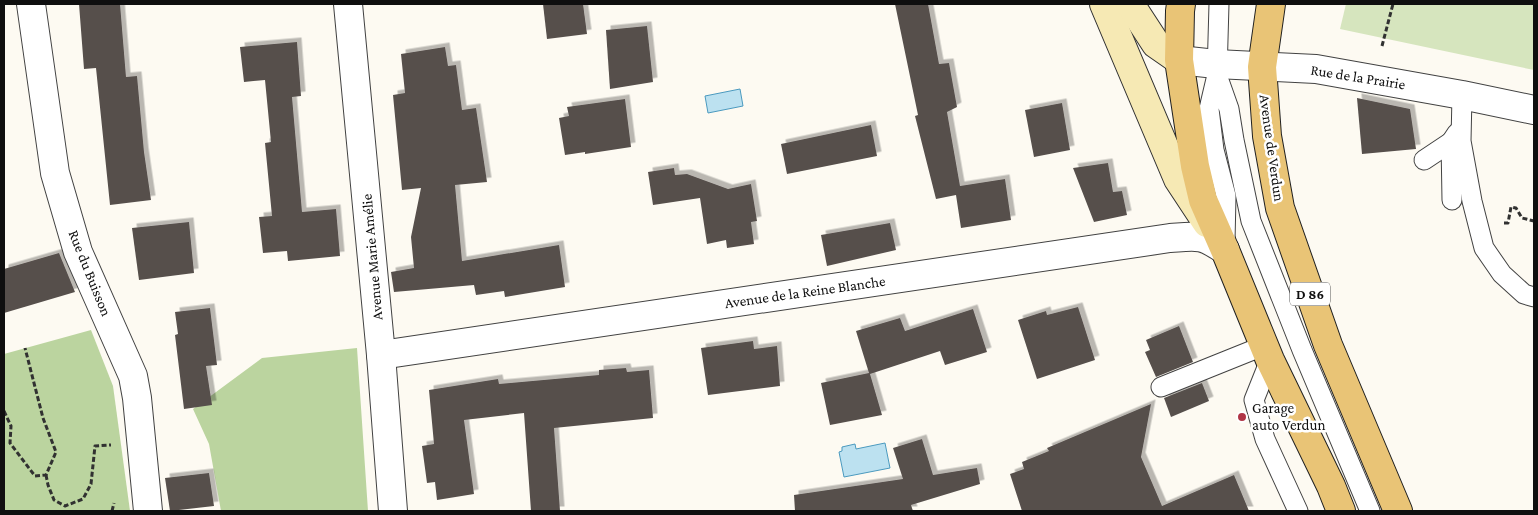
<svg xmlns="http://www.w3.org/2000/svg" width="1538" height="515" viewBox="0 0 1538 515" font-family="'Crimson Pro',serif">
<defs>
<filter id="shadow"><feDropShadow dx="4.5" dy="-4.5" stdDeviation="0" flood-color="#0004"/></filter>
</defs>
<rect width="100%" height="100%" fill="#fdfaf2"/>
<path fill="#d6e5be" d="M 1346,4 L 1534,4 L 1534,70 L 1340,29 Z"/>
<g fill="#bbd49f">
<path d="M 91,330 L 113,386 L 130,511 L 4,511 L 4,354 Z"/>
<path d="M 357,348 L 368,511 L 221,511 L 209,444 L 193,409 L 262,358 Z"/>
</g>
<g fill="#bce1f0" stroke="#4b9abf">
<path d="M 740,89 L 743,106 L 708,113 L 705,96 Z"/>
<path d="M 885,443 L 890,468 L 844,477 L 839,452 L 842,451 L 842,447 L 855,444 L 856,449 Z"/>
</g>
<g fill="#564f4c" filter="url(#shadow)">
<path d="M 79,4 L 120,4 L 126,77 L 137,76 L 144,152 L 151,200 L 110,205 L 96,68 L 84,69 Z"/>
<path d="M 543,4 L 583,4 L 587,34 L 547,39 Z"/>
<path d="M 895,4 L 928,4 L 939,64 L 949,63 L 957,107 L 947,112 L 960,186 L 1005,179 L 1011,220 L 961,228 L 956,195 L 936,199 L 915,116 L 918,115 Z"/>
<path d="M 647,26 L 653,82 L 610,89 L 606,30 Z"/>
<path d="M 297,42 L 301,96 L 292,97 L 302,212 L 336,209 L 340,256 L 288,261 L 287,251 L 263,253 L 259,217 L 272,216 L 265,143 L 271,142 L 265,80 L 244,82 L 240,47 Z"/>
<path d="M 445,47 L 448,66 L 456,65 L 462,110 L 476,108 L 487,182 L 455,185 L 462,261 L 559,245 L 565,287 L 505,297 L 504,291 L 476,295 L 474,285 L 394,292 L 391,272 L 414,268 L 411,237 L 421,188 L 402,190 L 393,95 L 405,93 L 401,54 Z"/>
<path d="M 1357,98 L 1410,109 L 1416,149 L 1362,154 Z"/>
<path d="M 625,99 L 631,147 L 585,154 L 585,152 L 565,155 L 559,118 L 569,116 L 567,107 Z"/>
<path d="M 1062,103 L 1070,150 L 1034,157 L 1025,110 Z"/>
<path d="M 871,125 L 877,156 L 787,174 L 781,144 Z"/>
<path d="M 1108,163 L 1113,192 L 1122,191 L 1127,215 L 1094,222 L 1073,168 Z"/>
<path d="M 674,168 L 675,175 L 687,174 L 728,189 L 751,184 L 757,221 L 751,222 L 754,244 L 727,248 L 726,240 L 707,244 L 700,198 L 653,205 L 648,172 Z"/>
<path d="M 189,222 L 194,273 L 139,280 L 132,228 Z"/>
<path d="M 890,223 L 896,250 L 827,266 L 821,235 Z"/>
<path d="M 59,253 L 75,292 L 4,313 L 4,269 Z"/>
<path d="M 1078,307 L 1095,360 L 1037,379 L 1018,320 L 1046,311 L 1047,315 Z"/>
<path d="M 210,308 L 217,365 L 206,366 L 212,405 L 184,409 L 175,335 L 178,334 L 175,312 Z"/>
<path d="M 973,309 L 987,352 L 945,365 L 940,351 L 870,374 L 882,415 L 830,425 L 821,383 L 869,373 L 856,331 L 900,318 L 905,331 Z"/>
<path d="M 1179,326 L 1193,362 L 1156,377 L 1145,352 L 1150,350 L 1146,340 Z"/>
<path d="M 753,341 L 754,349 L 777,346 L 780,386 L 708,395 L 701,348 Z"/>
<path d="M 626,368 L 627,372 L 649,370 L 653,418 L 554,428 L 560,511 L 531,511 L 524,413 L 464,420 L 474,494 L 437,500 L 435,482 L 427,483 L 422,446 L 434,444 L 429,390 L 498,379 L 499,384 L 599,375 L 599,370 Z"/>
<path d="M 1202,383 L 1209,401 L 1171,417 L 1164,398 Z"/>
<path d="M 1151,404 L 1141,457 L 1162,506 L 1234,475 L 1249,511 L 1022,511 L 1010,474 L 1024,469 L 1022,462 L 1049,451 L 1047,448 Z"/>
<path d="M 922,439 L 933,475 L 977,468 L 980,484 L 911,505 L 913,511 L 795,511 L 794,495 L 903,479 L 893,448 Z"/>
<path d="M 209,473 L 214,506 L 170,511 L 165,478 Z"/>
</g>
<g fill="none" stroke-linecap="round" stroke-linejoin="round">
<defs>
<g id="lane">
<path d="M 1219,4 L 1217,75 L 1209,109 L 1214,150 L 1226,196 L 1225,242"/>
<path d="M 1217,75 L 1229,109 L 1234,140 L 1251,221 L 1302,350 L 1370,511"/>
<path d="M 1462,95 L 1461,141 L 1472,201 L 1484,248 L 1502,274 L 1524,294 L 1534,297"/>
<path d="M 1424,160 L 1451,142"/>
<path d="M 1452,200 L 1451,142 L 1457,133"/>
<path d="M 1270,360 L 1254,400 L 1265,439 L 1298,511"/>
<path d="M 1161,387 L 1263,346"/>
</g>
<g id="street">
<path d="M 31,4 L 55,173 L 78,252 L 133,376 L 137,398 L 148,511"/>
<path d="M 348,4 L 381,355 L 393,511"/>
<path d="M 1179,60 L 1216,64 L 1316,69 L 1462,95 L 1534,110"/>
<path d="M 381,355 L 1170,238 C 1199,236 1201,234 1225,250"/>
</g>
<g id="secondary">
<path d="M 1104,4 L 1178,179 L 1207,223"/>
<path d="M 1130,4 L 1156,44 L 1179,60"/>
</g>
<g id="primary">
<path d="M 1181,4 L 1180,11 L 1179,60 L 1195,166 L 1203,200 L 1225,250 L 1270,360 L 1331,486 L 1341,511"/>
<path d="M 1271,4 L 1262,67 L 1267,136 L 1280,208 L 1328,345 L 1398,511"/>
</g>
</defs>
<use href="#lane" stroke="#424242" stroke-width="21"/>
<use href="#street" stroke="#424242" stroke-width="30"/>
<use href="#secondary" stroke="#313131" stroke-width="30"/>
<use href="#primary" stroke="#202020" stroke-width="30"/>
<g stroke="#313131" stroke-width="3" stroke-dasharray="5 2.5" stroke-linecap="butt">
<path d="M 1382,46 L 1393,4"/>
<path d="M 1504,223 L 1508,223 L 1511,207 L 1516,208 L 1522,218 L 1534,221"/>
<path d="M 4,411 L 11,426 L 10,443 L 35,476 L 46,475 L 56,452 L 43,418 L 25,348"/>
<path d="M 46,475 L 48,485 L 54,500 L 65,506 L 83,499 L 91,484 L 95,446 L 111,445"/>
<path d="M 112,511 L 114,503"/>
</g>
<use href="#lane" stroke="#fff" stroke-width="19"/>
<use href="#street" stroke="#fff" stroke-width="28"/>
<use href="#secondary" stroke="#f6e9b4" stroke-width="28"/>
<use href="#primary" stroke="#e9c476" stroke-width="28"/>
</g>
<circle fill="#b03546" stroke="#fff" stroke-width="2" cx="1242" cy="417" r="5"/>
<g text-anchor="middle" stroke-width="5" stroke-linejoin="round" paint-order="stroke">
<rect fill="#fff" stroke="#575757" stroke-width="1" x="1290" y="282.5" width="40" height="23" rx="4"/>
<g font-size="14" font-weight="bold" fill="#0f0f0f">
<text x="1310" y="299">D 86</text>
</g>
<g font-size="15" fill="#0f0f0f" stroke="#fff">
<text transform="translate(1358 77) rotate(9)" y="5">Rue de la Prairie</text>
<text transform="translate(1272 148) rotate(82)" y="5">Avenue de Verdun</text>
<text transform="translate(372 257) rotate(-95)" y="5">Avenue Marie Amélie</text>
<text transform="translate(90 273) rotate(68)" y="5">Rue du Buisson</text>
<text transform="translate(805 292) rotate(-8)" y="5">Avenue de la Reine Blanche</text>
</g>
<g font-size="15" fill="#0f0f0f" stroke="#fff" text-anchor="start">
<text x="1252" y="413">Garage<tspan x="1252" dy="17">auto Verdun</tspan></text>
</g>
</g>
<rect width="1538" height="515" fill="none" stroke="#0f0f0f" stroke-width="10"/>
</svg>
